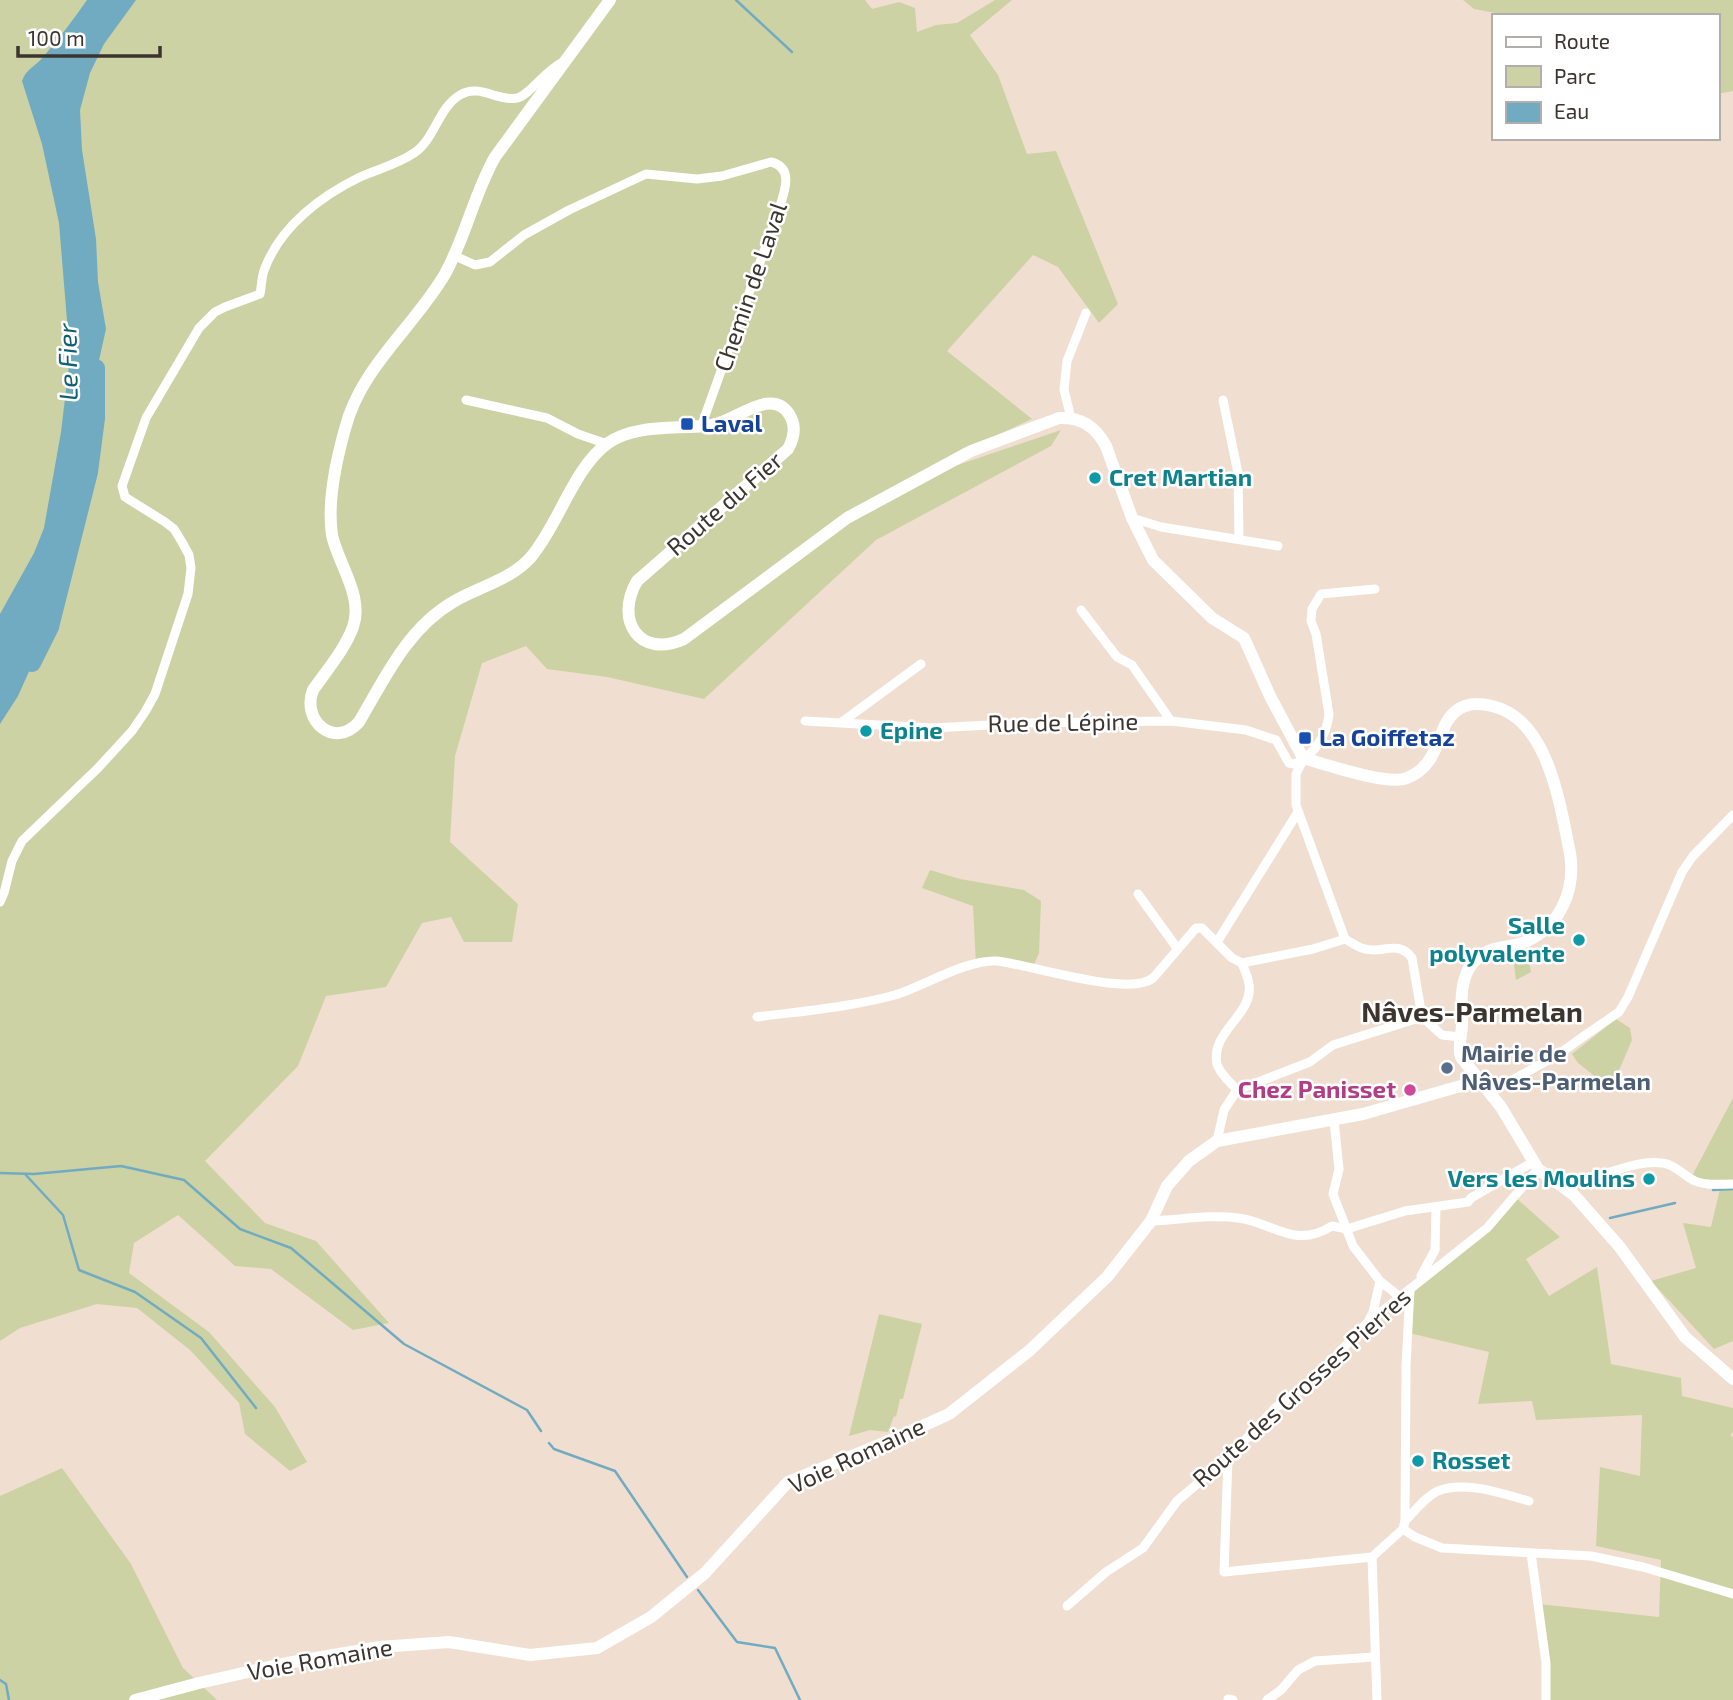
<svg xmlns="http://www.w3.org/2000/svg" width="1733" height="1700" viewBox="0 0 1733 1700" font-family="'Exo 2',sans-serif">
<rect width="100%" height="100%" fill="#f0dfd0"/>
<g fill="#ccd2a3">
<path d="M 0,0 L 865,0 L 872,9 L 899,2 L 915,8 L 917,32 L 936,25 L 957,23 L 995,0 L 1012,0 L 970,35 L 998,75 L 1027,154 L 1056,151 L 1118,304 L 1099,323 L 1058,267 L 1033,255 L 947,351 L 1032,419 L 951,456 L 958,465 L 1061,430 L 1051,446 L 876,540 L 704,699 L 607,677 L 547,669 L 526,646 L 482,663 L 455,756 L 450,842 L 518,904 L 512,942 L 464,942 L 451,917 L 422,923 L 386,987 L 326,996 L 298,1066 L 205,1161 L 265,1223 L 316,1241 L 389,1323 L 353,1330 L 271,1269 L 235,1266 L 178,1215 L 134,1243 L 129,1273 L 209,1332 L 275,1407 L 307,1462 L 290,1471 L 245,1434 L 239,1403 L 190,1350 L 137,1308 L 97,1304 L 20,1328 L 0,1341 Z"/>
<path d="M 1463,0 L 1733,0 L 1733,91 L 1717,94 L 1717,16 L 1511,16 L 1474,9 Z"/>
<path d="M 930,870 L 960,879 L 1024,890 L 1041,901 L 1039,953 L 1032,969 L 995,961 L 976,965 L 973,906 L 922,888 Z"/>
<path d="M 1528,954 L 1531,972 L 1516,980 L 1513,957 Z"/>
<path d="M 1616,1019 L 1630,1028 L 1632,1040 L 1611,1089 L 1578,1063 L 1572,1054 Z"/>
<path d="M 1733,1098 L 1733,1341 L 1714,1349 L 1651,1281 L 1696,1268 L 1683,1223 L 1711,1227 L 1721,1185 L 1691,1178 Z"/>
<path d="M 1515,1197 L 1560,1237 L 1526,1259 L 1549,1296 L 1597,1267 L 1611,1364 L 1681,1378 L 1682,1396 L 1733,1408 L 1733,1432 L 1730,1435 L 1733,1437 L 1733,1700 L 1546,1700 L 1539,1604 L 1659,1617 L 1661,1560 L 1596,1546 L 1600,1467 L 1640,1476 L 1642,1415 L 1536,1420 L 1532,1401 L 1478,1404 L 1489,1352 L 1409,1333 L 1415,1289 Z"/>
<path d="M 879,1314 L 922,1324 L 903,1399 L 900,1399 L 896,1417 L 894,1416 L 888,1432 L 870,1430 L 849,1436 Z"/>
<path d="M 62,1468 L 131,1564 L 183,1668 L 217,1700 L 0,1700 L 0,1496 Z"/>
</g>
<path fill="#71abc1" d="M 87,0 L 136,0 L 104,44 L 90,73 L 80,110 L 82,150 L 96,239 L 98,282 L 106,329 L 96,374 L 95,418 L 88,472 L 68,536 L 49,627 L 18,696 L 0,724 L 0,614 L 34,553 L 44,528 L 61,432 L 70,357 L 59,223 L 42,144 L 22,81 C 26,69 35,67 43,57 C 59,39 73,20 87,0 Z"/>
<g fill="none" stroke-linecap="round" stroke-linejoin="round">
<g stroke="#71abc1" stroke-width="2.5">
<path d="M 736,0 L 792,52"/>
<path d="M 0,1173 L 34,1174 L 121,1166 L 184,1180 L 240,1229 L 291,1248 L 404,1344 L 527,1410 L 541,1431"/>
<path d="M 25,1174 L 63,1215 L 79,1270 L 135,1292 L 201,1338 L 256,1408"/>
<path d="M 1713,1190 L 1733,1189"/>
<path d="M 1610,1218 L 1675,1203"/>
<path d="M 549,1443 L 554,1449 L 615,1471 L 687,1577"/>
<path d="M 698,1590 L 737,1642 L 775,1648 L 800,1700"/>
<path d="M 0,1680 L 6,1684 L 9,1700"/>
</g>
<path stroke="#71abc1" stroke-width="18" d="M 32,663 L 50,627 L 89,472 L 96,418 L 96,368"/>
<g stroke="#fff" stroke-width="9">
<path d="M 455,256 L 475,265 L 490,262 L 524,235 L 569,210 L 646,174 L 697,179 L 722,176 L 771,162 C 796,168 783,195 778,212 L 701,427"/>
<path d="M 466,400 L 547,418 L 578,434 L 607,444"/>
<path d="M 1223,400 L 1238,473 L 1239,539"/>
<path d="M 1071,418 L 1064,390 L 1067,361 L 1086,313"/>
<path d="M 1132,518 L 1161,527 L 1278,546"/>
<path d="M 1081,610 L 1117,657 L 1132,665 L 1171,721"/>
<path d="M 805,721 L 932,728 L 1026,723 L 1171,721 L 1246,730 L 1276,740 L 1289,763 L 1294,764 C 1314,756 1327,735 1329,714 L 1316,634 L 1311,621 L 1312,609 L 1321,594 L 1375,589"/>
<path d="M 842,722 L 921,664"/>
<path d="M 1303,760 L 1296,774 L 1296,805 L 1345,939 C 1351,942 1358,948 1365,949 C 1383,954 1398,939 1412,958 L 1422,1017"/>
<path d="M 1138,894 L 1177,948"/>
<path d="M 0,902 L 4,893 L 12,861 L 22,841 L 98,768 L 132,731 L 145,712 L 155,694 L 188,594 L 191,568 L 189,555 L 182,542 L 174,529 L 165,522 L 125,497 L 122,486 L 146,418 L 199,328 L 215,312 L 225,307 L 260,294 C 262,285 261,277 265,268 C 281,226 321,196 360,177 C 378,169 398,164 414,153 C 435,139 438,108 460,95 C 480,83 497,102 517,98 C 530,95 545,70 563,62"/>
<path d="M 1217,942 L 1298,812"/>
<path d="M 757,1017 C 802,1011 851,1007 895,995 C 924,986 967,959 997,961 C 1028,964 1132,999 1154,977 L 1196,928 L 1202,928 L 1232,958 L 1242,963 L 1313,949 L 1345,939"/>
<path d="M 1422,1017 L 1442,1035 L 1460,1037"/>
<path d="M 1237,1090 C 1231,1083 1219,1073 1217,1064 C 1210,1031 1254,1015 1249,984 C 1248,977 1244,969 1242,963"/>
<path d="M 1491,1092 L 1559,1054 L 1584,1036 L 1619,1012 L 1628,997 L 1682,872 L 1693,856 L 1733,815"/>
<path d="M 1334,1120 L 1339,1169 L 1333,1194 L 1353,1246 L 1380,1281 L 1400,1297"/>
<path d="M 1217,1141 L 1224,1110 L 1237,1090 L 1310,1062 L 1333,1045 L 1422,1017"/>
<path d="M 1555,1179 C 1589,1188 1628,1158 1662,1163 C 1675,1164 1684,1176 1695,1181 C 1706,1186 1721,1184 1733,1184"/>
<path d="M 1151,1221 C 1179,1220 1211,1214 1238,1218 C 1273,1222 1294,1250 1332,1226 L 1347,1229 L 1405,1211 L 1468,1202 L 1471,1198 L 1533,1162"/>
<path d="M 1421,1276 L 1435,1250 L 1436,1208"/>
<path d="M 1369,1320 L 1373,1312 L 1380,1281"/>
<path d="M 1228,1458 L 1224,1572 L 1372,1557"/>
<path d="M 1405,1521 C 1415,1511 1425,1497 1438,1491 C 1465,1480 1503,1494 1529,1501"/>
<path d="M 1403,1529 L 1415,1537 L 1442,1548 L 1591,1556 L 1643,1567 L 1733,1594"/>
<path d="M 1531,1553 L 1546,1663 L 1546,1700"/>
<path d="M 1372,1557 L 1403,1529 L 1405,1521 L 1406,1366 L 1410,1289"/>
<path d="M 1372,1557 L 1377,1700"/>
<path d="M 1067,1606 L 1106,1572 L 1143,1548 L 1177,1501 L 1228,1458 L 1275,1408 L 1310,1383 L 1366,1324 L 1487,1228 L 1538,1169"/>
<path d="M 1228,1699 L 1233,1700"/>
<path d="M 1267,1700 L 1281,1690 L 1298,1670 L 1315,1661 L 1374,1657"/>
</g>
<g stroke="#fff" stroke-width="12">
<path d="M 610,0 L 495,157 C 474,194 466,236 445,274 C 414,327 360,368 345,429 C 336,461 327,502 332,535 C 338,564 364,596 353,627 C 345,649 327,670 313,690 C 301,720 334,750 359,722 C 385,678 407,629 453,602 C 478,587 511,580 531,557 C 559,524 574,467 608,443 C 637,423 679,430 712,425 C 735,422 771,386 789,414 C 797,426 794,438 788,449 L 637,581 C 614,621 640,659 684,639 L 847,518 L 971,451 L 1059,418 C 1081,417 1095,426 1106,446 L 1132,518 L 1153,560 L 1212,618 L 1244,638 L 1270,696 L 1303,758 C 1325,764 1388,786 1407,778 C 1442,764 1436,726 1456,711 C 1466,703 1480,703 1492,706 C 1549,719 1560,806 1570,853 C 1576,890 1560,927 1525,942 C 1515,946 1505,946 1494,949 C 1461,960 1460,991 1462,1020 C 1463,1033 1457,1044 1461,1057 L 1501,1107 L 1538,1169 L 1573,1194 L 1619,1246 L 1685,1337 L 1733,1379"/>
<path d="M 135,1700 L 199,1683 L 287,1663 L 380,1647 L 449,1642 L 530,1655 L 597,1648 L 651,1617 L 705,1573 L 788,1482 L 896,1438 L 949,1414 L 1029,1351 L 1107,1277 L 1151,1221 L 1167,1186 L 1189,1161 L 1217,1141 L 1363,1114 L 1464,1085 L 1476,1076"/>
</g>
</g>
<g fill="#1a4fb4" stroke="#fff" stroke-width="2.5">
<rect x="680" y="417" width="14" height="14" rx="3.5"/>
<rect x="1298" y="731" width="14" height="14" rx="3.5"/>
</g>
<g fill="#0f9aa8" stroke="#fff" stroke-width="2.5">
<circle cx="1095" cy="478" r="7"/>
<circle cx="866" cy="731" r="7"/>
<circle cx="1579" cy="940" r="7"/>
<circle cx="1649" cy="1179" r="7"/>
<circle cx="1418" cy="1461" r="7"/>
</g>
<circle fill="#5c6f8a" stroke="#fff" stroke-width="2.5" cx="1447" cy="1068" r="7"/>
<circle fill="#d1479c" stroke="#fff" stroke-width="2.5" cx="1410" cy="1090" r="7"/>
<g text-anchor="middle" stroke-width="5" stroke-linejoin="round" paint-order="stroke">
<g font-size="24" fill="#3c352f" stroke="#fff">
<text transform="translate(751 287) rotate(-71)" y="8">Chemin de Laval</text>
<text transform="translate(725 504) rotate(-41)" y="8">Route du Fier</text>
<text transform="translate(1063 723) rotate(-1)" y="8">Rue de Lépine</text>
<text transform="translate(1302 1388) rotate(-42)" y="8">Route des Grosses Pierres</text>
<text transform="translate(857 1456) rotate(-25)" y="8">Voie Romaine</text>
<text transform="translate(320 1660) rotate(-10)" y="8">Voie Romaine</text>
</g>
<g font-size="24" font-weight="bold" fill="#164399" stroke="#fff" text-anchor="start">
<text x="701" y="432">Laval</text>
<text x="1319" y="746">La Goiffetaz</text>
</g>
<g font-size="24" font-weight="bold" fill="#0d838f" stroke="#fff" text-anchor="start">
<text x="1109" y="486">Cret Martian</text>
<text x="880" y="739">Epine</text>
<text x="1565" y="934" text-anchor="end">Salle<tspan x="1565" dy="28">polyvalente</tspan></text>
<text x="1635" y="1187" text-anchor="end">Vers les Moulins</text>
<text x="1432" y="1469">Rosset</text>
</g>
<g font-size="24" font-weight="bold" fill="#4e5e75" stroke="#fff" text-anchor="start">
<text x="1461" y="1062">Mairie de<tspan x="1461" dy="28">Nâves-Parmelan</tspan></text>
</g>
<g font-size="24" font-weight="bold" fill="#b23c85" stroke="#fff" text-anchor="end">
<text x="1396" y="1098">Chez Panisset</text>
</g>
<g font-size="26" font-style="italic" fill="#115f75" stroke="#fff">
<text transform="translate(68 362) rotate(-91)" y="9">Le Fier</text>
</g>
<g font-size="28" font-weight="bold" fill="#3c352f" stroke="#fff">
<text x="1472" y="1022">Nâves-Parmelan</text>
</g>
</g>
<rect x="1492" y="14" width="228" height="126" fill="#ffffff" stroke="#b1aeac" stroke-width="2"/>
<rect x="1506" y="37" width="35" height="10" fill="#ffffff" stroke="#b1aeac" stroke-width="2"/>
<text x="1554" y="49" font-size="21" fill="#3c352f">Route</text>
<rect x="1506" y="66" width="35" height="21" fill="#ccd2a3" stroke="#b1aeac" stroke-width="2"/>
<text x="1554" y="84" font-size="21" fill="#3c352f">Parc</text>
<rect x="1506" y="102" width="35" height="21" fill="#71abc1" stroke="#b1aeac" stroke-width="2"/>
<text x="1554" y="119" font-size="21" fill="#3c352f">Eau</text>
<path d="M18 46v10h142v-10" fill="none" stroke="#3c352f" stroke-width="3.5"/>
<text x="28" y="46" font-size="21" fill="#3c352f" stroke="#ffffff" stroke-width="5" paint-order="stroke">100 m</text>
</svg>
